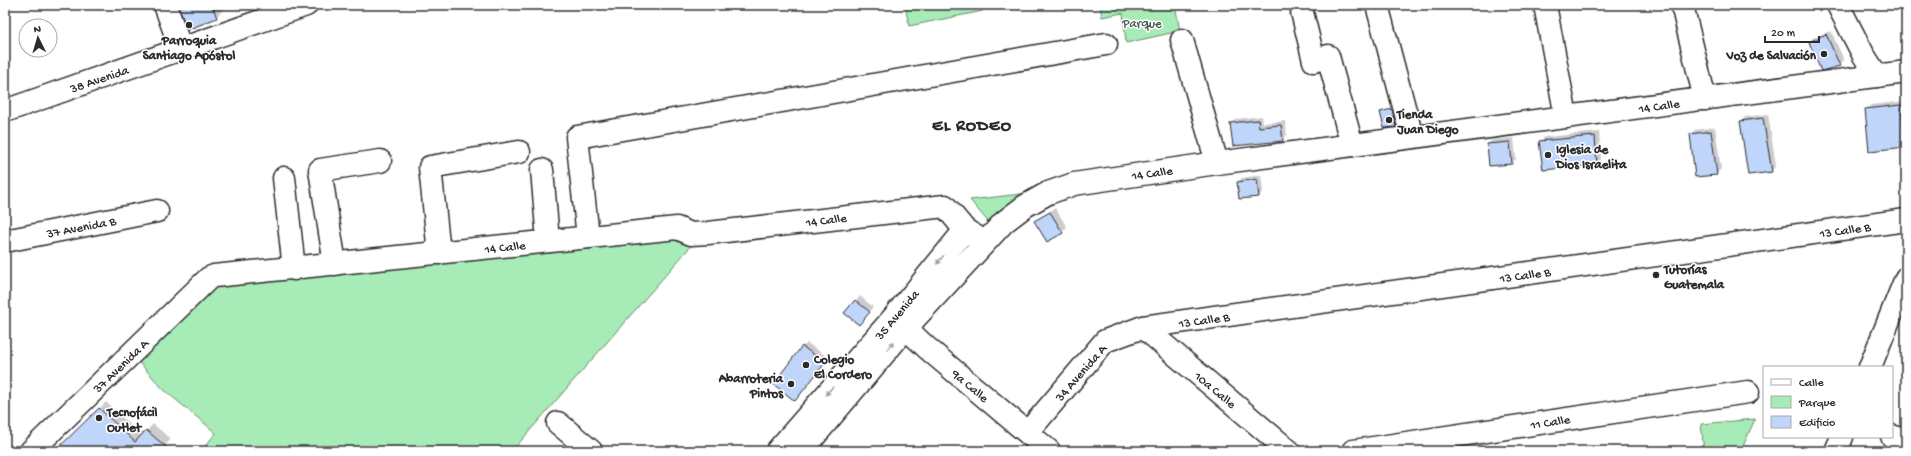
<svg xmlns="http://www.w3.org/2000/svg" width="1911" height="456" viewBox="0 0 1911 456" font-family="'Gochi Hand',sans-serif">
<rect width="100%" height="100%" fill="#fff"/>
<filter id="ink" filterUnits="userSpaceOnUse"><feTurbulence type="fractalNoise" baseFrequency=".025" numOctaves="2"/><feDisplacementMap in="SourceGraphic" scale="8" xChannelSelector="R" yChannelSelector="G"/><feConvolveMatrix kernelMatrix="1 2 1 2 8 2 1 2 1" color-interpolation-filters="sRGB"/></filter>
<g filter="url(#ink)">
<g fill="#a7ebb6" stroke="#698b70">
<path d="M 905,5 L 982,5 L 983,11 L 909,26 Z"/>
<path d="M 1100,5 L 1175,5 L 1180,31 L 1126,43 L 1123,13 L 1102,17 Z"/>
<path d="M 1037,192 L 989,223 L 970,200 Z"/>
<path d="M 673,234 L 691,246 L 512,451 L 201,451 L 216,433 L 163,389 L 137,360 L 214,286 Z"/>
<path d="M 1755,419 L 1741,451 L 1704,451 L 1701,424 Z"/>
</g>
<g fill="#0003">
<path d="M 179,5 L 223,5 L 224,9 L 216,17 Z"/>
<path d="M 1831,31 L 1844,60 L 1839,65 L 1810,42 L 1814,37 Z"/>
<path d="M 1906,101 L 1906,145 L 1905,146 L 1866,109 L 1871,105 Z"/>
<path d="M 1394,108 L 1398,124 L 1396,126 L 1384,127 L 1381,112 Z"/>
<path d="M 1768,114 L 1776,166 L 1771,171 L 1741,122 L 1745,117 Z"/>
<path d="M 1262,116 L 1263,123 L 1285,121 L 1287,135 L 1282,140 L 1231,123 L 1236,119 Z"/>
<path d="M 1715,127 L 1721,169 L 1716,174 L 1691,134 L 1695,130 Z"/>
<path d="M 1599,132 L 1601,159 L 1597,164 L 1540,141 L 1545,137 Z"/>
<path d="M 1514,138 L 1516,159 L 1511,164 L 1488,144 L 1492,140 Z"/>
<path d="M 1261,175 L 1263,191 L 1259,196 L 1238,182 L 1242,178 Z"/>
<path d="M 1055,208 L 1067,227 L 1062,232 L 1035,221 Z"/>
<path d="M 860,296 L 873,307 L 863,319 L 856,301 Z"/>
<path d="M 807,343 L 829,358 L 799,395 L 803,347 Z"/>
<path d="M 106,402 L 142,436 L 153,424 L 171,439 L 160,451 L 57,451 Z"/>
</g>
<g fill="#c0d5fa" stroke="#2b2b2b">
<path d="M 178,5 L 212,5 L 217,18 L 187,30 Z"/>
<path d="M 1826,34 L 1840,66 L 1821,71 L 1809,42 Z"/>
<path d="M 1901,105 L 1906,147 L 1869,151 L 1865,109 Z"/>
<path d="M 1392,109 L 1396,127 L 1384,128 L 1380,112 Z"/>
<path d="M 1763,118 L 1772,172 L 1748,175 L 1740,121 Z"/>
<path d="M 1258,120 L 1259,127 L 1281,125 L 1283,141 L 1233,146 L 1230,123 Z"/>
<path d="M 1711,131 L 1717,175 L 1695,177 L 1690,134 Z"/>
<path d="M 1595,136 L 1597,165 L 1543,170 L 1539,141 Z"/>
<path d="M 1510,142 L 1512,164 L 1489,166 L 1487,144 Z"/>
<path d="M 1257,179 L 1259,197 L 1239,199 L 1237,182 Z"/>
<path d="M 1050,212 L 1063,233 L 1047,242 L 1034,221 Z"/>
<path d="M 855,300 L 870,312 L 859,325 L 844,313 Z"/>
<path d="M 802,346 L 825,363 L 795,401 L 773,384 Z"/>
<path d="M 99,408 L 135,442 L 146,430 L 171,451 L 55,451 Z"/>
</g>
<g fill="none" stroke-linecap="round" stroke-linejoin="round">
<defs>
<g id="minor">
<path d="M 165,5 L 181,49"/>
<path d="M 1377,5 L 1412,137"/>
<path d="M 1545,5 L 1566,117"/>
<path d="M 1682,5 L 1705,99"/>
<path d="M 1838,5 L 1863,54 L 1877,76"/>
<path d="M 1302,12 L 1314,61 L 1328,56 L 1352,145"/>
<path d="M 1182,40 L 1217,163"/>
<path d="M 5,111 L 306,5"/>
<path d="M 542,170 L 548,241"/>
<path d="M 284,178 L 294,269"/>
<path d="M 588,237 L 577,137 L 1106,44"/>
<path d="M 5,241 L 157,211"/>
<path d="M 439,253 L 430,167 L 519,152"/>
<path d="M 335,264 L 320,170 L 380,161"/>
<path d="M 895,318 L 927,348 L 1049,451"/>
<path d="M 1143,327 L 1289,451"/>
<path d="M 1870,367 L 1906,278"/>
<path d="M 558,423 L 591,451"/>
<path d="M 1028,432 L 1105,341 L 1143,327 L 1906,220"/>
<path d="M 1892,436 L 1906,441"/>
<path d="M 31,451 L 209,278 L 214,276 L 677,228 L 691,234 L 708,233 L 945,206 L 965,230 L 985,242"/>
<path d="M 777,451 L 894,317 L 965,230"/>
<path d="M 802,451 L 906,328 L 1004,222 L 1025,206 L 1048,193 L 1074,184 L 1217,163 L 1906,72"/>
<path d="M 1353,451 L 1748,392"/>
<path d="M 1836,451 L 1842,437"/>
</g>
</defs>
<use href="#minor" stroke="#2b2b2b" stroke-width="25"/>
<use href="#minor" stroke="#fff" stroke-width="22"/>
</g>
<defs><path id="oneway-solid" d="M-6-.8H1V-3.2L6.5 0L1 3.2V.8H-6Z"/></defs>
<g fill="#a0a0a0">
<use href="#oneway-solid" transform="translate(940 260) rotate(129)"/>
<use href="#oneway-solid" transform="translate(890 346) rotate(-50)"/>
<use href="#oneway-solid" transform="translate(829 391) rotate(131)"/>
</g>
</g>
<g fill="#2b2b2b" stroke="#fff" stroke-width="1.5">
<circle cx="189" cy="25" r="4"/>
<circle cx="1824" cy="54" r="4"/>
<circle cx="1389" cy="120" r="4"/>
<circle cx="1548" cy="155" r="4"/>
<circle cx="1656" cy="275" r="4"/>
<circle cx="806" cy="365" r="4"/>
<circle cx="791" cy="384" r="4"/>
<circle cx="99" cy="418" r="4"/>
</g>
<g text-anchor="middle" stroke-width="3" stroke-linejoin="round" paint-order="stroke">
<g font-size="13" fill="#4a5b4e" stroke="#fff">
<text x="1142" y="27">Parque</text>
</g>
<g font-size="13" font-weight="bold" fill="#2b2b2b" stroke="#fff" text-anchor="start">
<text x="189" y="44" text-anchor="middle">Parroquia<tspan x="189" dy="15">Santiago Apóstol</tspan></text>
<text x="1816" y="59" text-anchor="end">Voz de Salvación</text>
<text x="1397" y="118">Tienda<tspan x="1397" dy="15">Juan Diego</tspan></text>
<text x="1556" y="153">Iglesia de<tspan x="1556" dy="15">Dios Israelita</tspan></text>
<text x="1664" y="273">Tutorías<tspan x="1664" dy="15">Guatemala</tspan></text>
<text x="814" y="363">Colegio<tspan x="814" dy="15">El Cordero</tspan></text>
<text x="783" y="382" text-anchor="end">Abarroteria<tspan x="783" dy="15">Pintos</tspan></text>
<text x="107" y="416">Tecnofácil<tspan x="107" dy="15">Outlet</tspan></text>
</g>
<g font-size="13" fill="#2b2b2b" stroke="#fff">
<text transform="translate(99 78) rotate(-19)" y="5">38 Avenida</text>
<text transform="translate(1659 105) rotate(-8)" y="5">14 Calle</text>
<text transform="translate(1152 172) rotate(-8)" y="5">14 Calle</text>
<text transform="translate(826 219) rotate(-7)" y="5">14 Calle</text>
<text transform="translate(81 226) rotate(-11)" y="5">37 Avenida B</text>
<text transform="translate(1845 229) rotate(-8)" y="5">13 Calle B</text>
<text transform="translate(505 246) rotate(-6)" y="5">14 Calle</text>
<text transform="translate(1525 274) rotate(-8)" y="5">13 Calle B</text>
<text transform="translate(896 314) rotate(-50)" y="5">35 Avenida</text>
<text transform="translate(1204 319) rotate(-8)" y="5">13 Calle B</text>
<text transform="translate(120 365) rotate(-44)" y="5">37 Avenida A</text>
<text transform="translate(1080 372) rotate(-49)" y="5">34 Avenida A</text>
<text transform="translate(971 385) rotate(40)" y="5">9a Calle</text>
<text transform="translate(1216 389) rotate(40)" y="5">10a Calle</text>
<text transform="translate(1550 421) rotate(-9)" y="5">11 Calle</text>
</g>
<g font-size="17" font-weight="bold" letter-spacing="1" fill="#2b2b2b" stroke="#fff">
<text x="972" y="130">EL RODEO</text>
</g>
</g>
<rect width="1911" height="456" fill="none" stroke="#fff" stroke-width="20"/>
<rect x="10" y="10" width="1891" height="436" fill="none" stroke="#2b2b2b" stroke-width="1.5" filter="url(#ink)"/>
<rect x="1763" y="366" width="130" height="72" fill="#ffffff" stroke="#aaaaaa"/>
<rect x="1771" y="379" width="20" height="6" fill="#ffffff" stroke="#aaaaaa"/>
<text x="1799" y="386" font-size="12" fill="#2b2b2b">Calle</text>
<rect x="1771" y="396" width="20" height="12" fill="#a7ebb6" stroke="#aaaaaa"/>
<text x="1799" y="406" font-size="12" fill="#2b2b2b">Parque</text>
<rect x="1771" y="416" width="20" height="12" fill="#c0d5fa" stroke="#aaaaaa"/>
<text x="1799" y="426" font-size="12" fill="#2b2b2b">Edificio</text>
<g transform="translate(38 38) rotate(355)"><circle r="19" fill="#ffffff" stroke="#aaaaaa"/>
<path d="M0-3L7 15L0 10L-7 15Z" fill="#2b2b2b"/>
<text y="-6" font-size="11" font-weight="bold" text-anchor="middle" fill="#2b2b2b">N</text>
</g>
<path d="M1765 36v6h54v-6" fill="none" stroke="#2b2b2b" stroke-width="2"/>
<text x="1771" y="36" font-size="12" fill="#2b2b2b" stroke="#ffffff" stroke-width="3" paint-order="stroke">20 m</text>
</svg>
